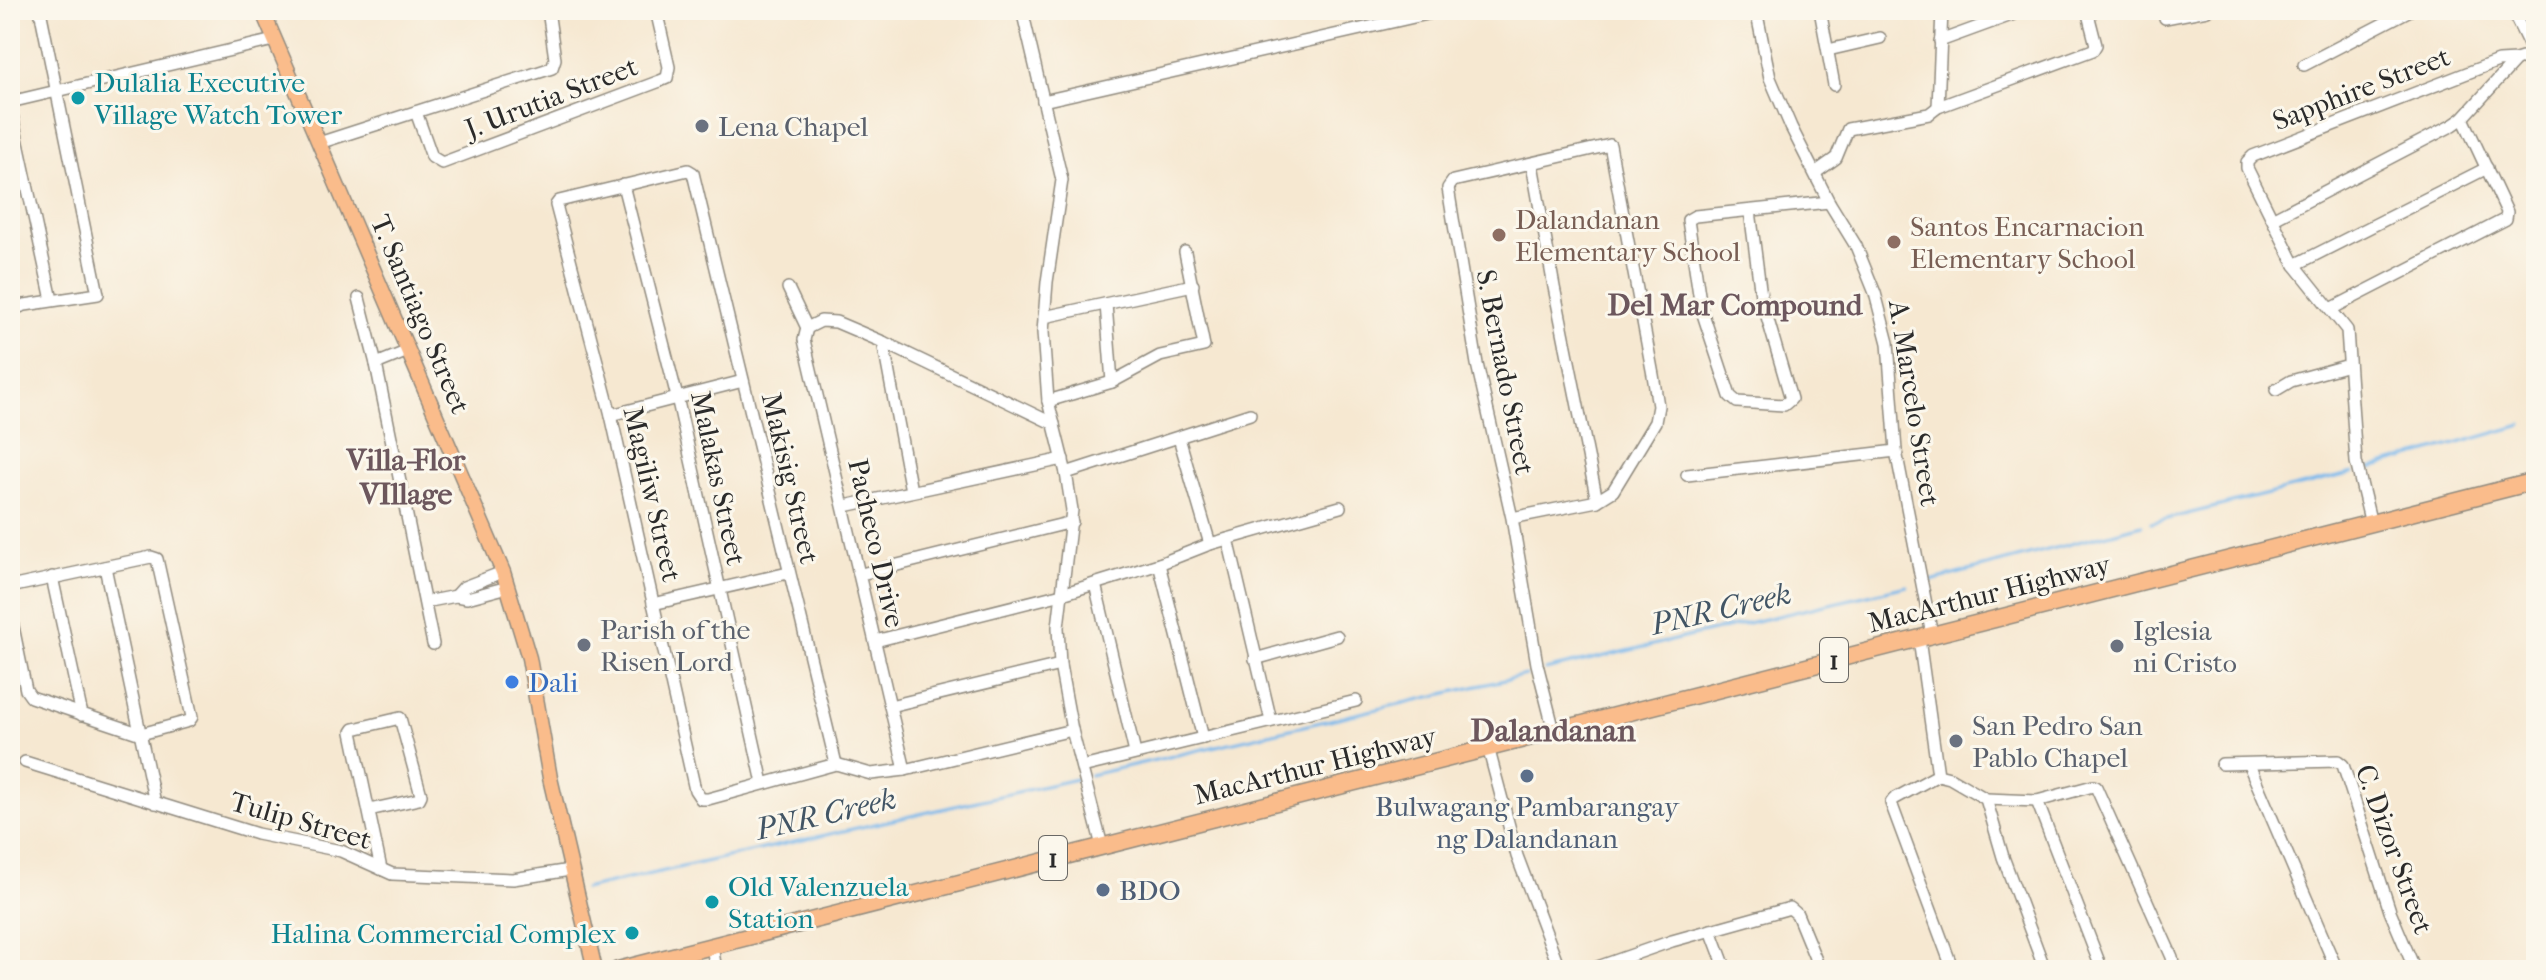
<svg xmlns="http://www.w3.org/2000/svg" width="2546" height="980" viewBox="0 0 2546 980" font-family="'IM FELL French Canon',serif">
<rect width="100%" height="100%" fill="#fbf7ec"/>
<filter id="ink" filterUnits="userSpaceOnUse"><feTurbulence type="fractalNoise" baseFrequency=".0125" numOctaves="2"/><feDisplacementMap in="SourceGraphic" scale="16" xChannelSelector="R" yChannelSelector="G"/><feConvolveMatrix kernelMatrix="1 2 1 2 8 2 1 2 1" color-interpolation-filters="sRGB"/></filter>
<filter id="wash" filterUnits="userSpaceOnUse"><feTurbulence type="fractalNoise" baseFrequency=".006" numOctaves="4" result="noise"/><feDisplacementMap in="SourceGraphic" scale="32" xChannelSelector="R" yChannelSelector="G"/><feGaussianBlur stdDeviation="1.8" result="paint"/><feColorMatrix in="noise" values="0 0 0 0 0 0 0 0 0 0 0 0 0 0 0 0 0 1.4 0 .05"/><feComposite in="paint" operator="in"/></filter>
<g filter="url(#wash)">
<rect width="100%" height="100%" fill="#f6e8d1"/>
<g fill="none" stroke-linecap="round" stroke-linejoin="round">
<g stroke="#78b8ec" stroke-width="3">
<path d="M 2364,470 L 2522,425"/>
<path d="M 2151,523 L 2353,473"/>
<path d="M 1927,582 L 2142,525"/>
<path d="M 1545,670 L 1907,586"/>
<path d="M 1090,775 L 1526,675"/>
<path d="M 584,889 L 1076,779"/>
</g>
</g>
</g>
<g filter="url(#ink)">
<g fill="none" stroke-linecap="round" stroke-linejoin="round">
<defs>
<g id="minor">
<path d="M 1022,10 L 1062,180 L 1047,282 L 1043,332 L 1048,401 L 1066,473 L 1072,510 L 1058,627 L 1060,665 L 1072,730 L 1102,846"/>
<path d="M 1756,10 L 1770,78 L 1791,127 L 1829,202 L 1856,246 L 1875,293 L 1888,343 L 1896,451 L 1932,635"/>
<path d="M 1820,10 L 1834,85"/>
<path d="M 2512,10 L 2536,59"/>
<path d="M 2165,18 L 2207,10"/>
<path d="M 1940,41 L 2025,10"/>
<path d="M 1828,50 L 1880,38"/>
<path d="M 2304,65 L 2410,10"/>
<path d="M 1043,101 L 1445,10"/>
<path d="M 10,102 L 274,40"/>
<path d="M 10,106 L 52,300"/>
<path d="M 1938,107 L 1942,10"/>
<path d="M 416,112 L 432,157 L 442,163 L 660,81 L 667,78 L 669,67 L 656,10"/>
<path d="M 319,143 L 552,68 L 555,59 L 548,10"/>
<path d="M 1532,164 L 1554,287 L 1597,501"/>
<path d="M 688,170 L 693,173 L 836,764 L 708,799 L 701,799 L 695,790 L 611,415 L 556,205 L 559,201 Z"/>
<path d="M 1815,173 L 1836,158 L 1848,129 L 1929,114 L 1938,107 L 2093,50 L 2096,45 L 2087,10"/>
<path d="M 623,185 L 677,397 L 763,783"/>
<path d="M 1750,211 L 1761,296 L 1791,399 L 1784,405 L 1737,402 L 1730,396 L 1701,308 L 1688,220 L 1695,216 L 1829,202"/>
<path d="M 2274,218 L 2453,125 L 2463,118 L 2516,60"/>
<path d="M 2295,265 L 2487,168"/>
<path d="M 788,288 L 807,328"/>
<path d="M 359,298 L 376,364 L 433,644"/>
<path d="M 1106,304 L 1112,382"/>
<path d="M 2331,309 L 2506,219 L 2507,212 L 2463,118"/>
<path d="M 10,310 L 25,305 L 98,294 L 40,10"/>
<path d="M 1044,317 L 1193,285"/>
<path d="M 807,328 L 804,340 L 905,770"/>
<path d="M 807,328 L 821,321 L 836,322 L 883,342 L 1054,424"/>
<path d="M 883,342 L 911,491"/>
<path d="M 376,364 L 408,351"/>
<path d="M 2276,390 L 2291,381 L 2349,365"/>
<path d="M 1048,401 L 1112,382 L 1160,356 L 1204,346 L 1185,252"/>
<path d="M 611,415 L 743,381"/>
<path d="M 2535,425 L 2536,424"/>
<path d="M 1179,438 L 1210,544"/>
<path d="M 1066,473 L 1250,414"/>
<path d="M 1687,475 L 1896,451"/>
<path d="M 845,506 L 1063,459"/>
<path d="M 1512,518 L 1597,501 L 1613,491 L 1655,422 L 1658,406 L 1653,375 L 1610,145 L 1453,181 L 1448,188 L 1477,364 L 1512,518 L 1537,664 L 1554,731"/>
<path d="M 2371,524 L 2356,462 L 2347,330 L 2295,265 L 2247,168 L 2247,162 L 2253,156 L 2498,61 L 2516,60 L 2532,55"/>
<path d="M 1228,539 L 1271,721"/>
<path d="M 1159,564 L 1203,738"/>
<path d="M 105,567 L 155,803"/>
<path d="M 861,574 L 1072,522"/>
<path d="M 52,577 L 82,715"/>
<path d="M 1095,584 L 1135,753"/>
<path d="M 10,587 L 151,557 L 157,559 L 192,717 L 189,721 L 141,734 L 31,697 L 26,690 L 10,612"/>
<path d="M 456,596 L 464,587 L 503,572"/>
<path d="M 425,602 L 456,596 L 467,598 L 508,587"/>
<path d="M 653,604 L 788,573"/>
<path d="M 1919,639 L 1938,775 L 1950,778 L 1986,799 L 2003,857 L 2045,970"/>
<path d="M 875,641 L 1062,594 L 1159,564 L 1210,544 L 1340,507"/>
<path d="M 1255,659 L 1337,636"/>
<path d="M 890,706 L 1060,665"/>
<path d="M 1488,747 L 1517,856 L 1560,970"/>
<path d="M 25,762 L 257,834 L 341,851 L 392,874 L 513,879 L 570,870"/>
<path d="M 836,764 L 871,774 L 905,770 L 1072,730"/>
<path d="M 2222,764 L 2338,761 L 2343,765 L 2390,911 L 2415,970"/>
<path d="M 2249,765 L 2337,970"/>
<path d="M 1082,767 L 1356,701"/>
<path d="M 1938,775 L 1894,799 L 1891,803 L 1953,970"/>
<path d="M 1986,799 L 2037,801 L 2093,786 L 2096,787 L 2172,957 L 2174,970"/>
<path d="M 2037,801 L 2102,970"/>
<path d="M 369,810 L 419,799 L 421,795 L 400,718 L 354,729 L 352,732 L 381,869"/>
<path d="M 1711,930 L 1726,970"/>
<path d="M 712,946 L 716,970"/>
<path d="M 10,956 L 13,970"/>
<path d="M 1589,970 L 1672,941 L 1790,908 L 1797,914 L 1820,970"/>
</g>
<path id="major" d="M 262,10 L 503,572 L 529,658 L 550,778 L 595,970"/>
<path id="highway" d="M 618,970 L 2536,481"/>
</defs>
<use href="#minor" stroke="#908a7e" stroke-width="14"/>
<use href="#major" stroke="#908a7e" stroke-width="17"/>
<use href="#highway" stroke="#908a7e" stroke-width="19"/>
<use href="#minor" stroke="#fff" stroke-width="11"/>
<use href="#major" stroke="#fabc8b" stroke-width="14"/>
<use href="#highway" stroke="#fabc8b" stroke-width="16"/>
</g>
</g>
<g fill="#0f9aa8" stroke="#fbf7ec" stroke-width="3">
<circle cx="78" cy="98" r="8"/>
<circle cx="712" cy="902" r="8"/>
<circle cx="632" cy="933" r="8"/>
</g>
<g fill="#6b7280" stroke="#fbf7ec" stroke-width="3">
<circle cx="702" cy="126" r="8"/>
<circle cx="584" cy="645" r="8"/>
<circle cx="2117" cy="646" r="8"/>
<circle cx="1956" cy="741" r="8"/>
</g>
<g fill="#8d6e63" stroke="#fbf7ec" stroke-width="3">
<circle cx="1499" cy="235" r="8"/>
<circle cx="1894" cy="242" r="8"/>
</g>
<circle fill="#3f7fe0" stroke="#fbf7ec" stroke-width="3" cx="512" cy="682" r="8"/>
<g fill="#5c6f8a" stroke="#fbf7ec" stroke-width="3">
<circle cx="1527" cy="776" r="8"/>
<circle cx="1103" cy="890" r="8"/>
</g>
<g text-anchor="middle" stroke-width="6" stroke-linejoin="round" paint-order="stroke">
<g fill="#fbf7ec" stroke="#696865" stroke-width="2">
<rect x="1820" y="638" width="28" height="44" rx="6"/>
<rect x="1039" y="836" width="28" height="44" rx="6"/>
</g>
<g font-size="26" font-weight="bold" fill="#2b2b2b">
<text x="1834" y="669">1</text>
<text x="1053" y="867">1</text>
</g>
<g font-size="28" fill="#0d838f" stroke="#fbf7ec" text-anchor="start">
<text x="94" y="92">Dulalia Executive<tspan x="94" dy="32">Village Watch Tower</tspan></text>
<text x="728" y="896">Old Valenzuela<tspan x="728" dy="32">Station</tspan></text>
<text x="616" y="943" text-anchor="end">Halina Commercial Complex</text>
</g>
<g font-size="28" fill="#2b2b2b" stroke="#fbf7ec">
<text transform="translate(2361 88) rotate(-21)" y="10">Sapphire Street</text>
<text transform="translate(551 97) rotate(-21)" y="10">J. Urutia Street</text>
<text transform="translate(421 314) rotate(67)" y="10">T. Santiago Street</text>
<text transform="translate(1506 372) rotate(79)" y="10">S. Bernado Street</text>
<text transform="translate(1915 403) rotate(81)" y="10">A. Marcelo Street</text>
<text transform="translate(719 478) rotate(78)" y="10">Malakas Street</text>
<text transform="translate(791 478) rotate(77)" y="10">Makisig Street</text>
<text transform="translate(653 494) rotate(77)" y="10">Magiliw Street</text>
<text transform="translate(877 543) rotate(77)" y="10">Pacheco Drive</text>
<text transform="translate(1989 593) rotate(-14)" y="10">MacArthur Highway</text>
<text transform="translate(1315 765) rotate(-14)" y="10">MacArthur Highway</text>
<text transform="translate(301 820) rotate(16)" y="10">Tulip Street</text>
<text transform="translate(2395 849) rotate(70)" y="10">C. Dizor Street</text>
</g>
<g font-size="28" fill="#5b616d" stroke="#fbf7ec" text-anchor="start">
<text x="718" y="136">Lena Chapel</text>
<text x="600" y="639">Parish of the<tspan x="600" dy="32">Risen Lord</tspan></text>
<text x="2133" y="640">Iglesia<tspan x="2133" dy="32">ni Cristo</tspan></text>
<text x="1972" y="735">San Pedro San<tspan x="1972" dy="32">Pablo Chapel</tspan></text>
</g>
<g font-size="28" fill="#785e54" stroke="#fbf7ec" text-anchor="start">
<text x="1515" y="229">Dalandanan<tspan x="1515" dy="32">Elementary School</tspan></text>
<text x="1910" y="236">Santos Encarnacion<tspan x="1910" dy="32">Elementary School</tspan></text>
</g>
<g font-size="28" fill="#366cbe" stroke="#fbf7ec" text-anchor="start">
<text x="528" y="692">Dali</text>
</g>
<g font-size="28" fill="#4e5e75" stroke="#fbf7ec">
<text x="1527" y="816">Bulwagang Pambarangay<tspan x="1527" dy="32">ng Dalandanan</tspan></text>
<text x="1119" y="900" text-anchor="start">BDO</text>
</g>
<g font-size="30" font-weight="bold" fill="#6c575d" stroke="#fbf7ec">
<text x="1735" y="315">Del Mar Compound</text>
<text x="406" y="470">Villa-Flor<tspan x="406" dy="34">VIllage</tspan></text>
</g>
<g font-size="30" font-style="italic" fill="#425565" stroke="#fbf7ec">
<text transform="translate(1721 609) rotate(-13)" y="10">PNR Creek</text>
<text transform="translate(826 814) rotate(-13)" y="10">PNR Creek</text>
</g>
<g font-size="32" font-weight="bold" fill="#6c575d" stroke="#fbf7ec">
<text x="1553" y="741">Dalandanan</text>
</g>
</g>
<rect width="2546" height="980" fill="none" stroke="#fbf7ec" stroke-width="40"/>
</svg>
